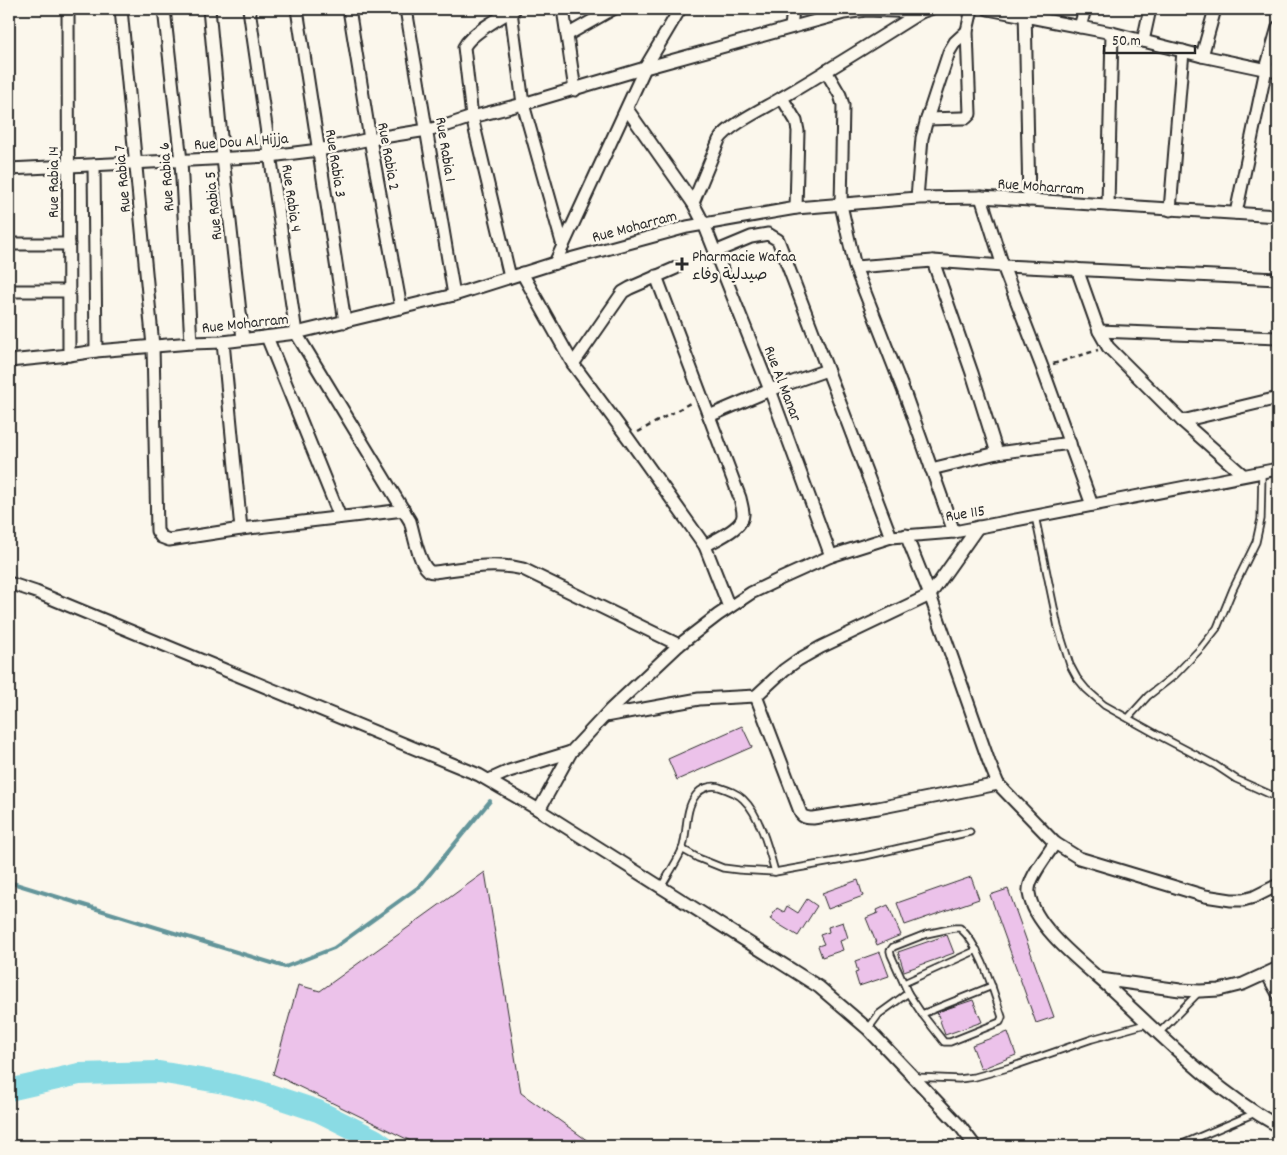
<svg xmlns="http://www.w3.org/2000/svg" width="1287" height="1155" viewBox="0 0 1287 1155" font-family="Dekko,'Playpen Sans Arabic',sans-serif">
<rect width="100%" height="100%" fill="#fbf7ec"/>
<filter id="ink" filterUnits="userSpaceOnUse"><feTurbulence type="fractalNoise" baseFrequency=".02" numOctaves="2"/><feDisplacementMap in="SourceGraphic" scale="10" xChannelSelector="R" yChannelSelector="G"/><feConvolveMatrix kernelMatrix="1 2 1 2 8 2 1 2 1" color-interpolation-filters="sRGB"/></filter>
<g filter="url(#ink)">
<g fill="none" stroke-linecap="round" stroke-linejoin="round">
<path stroke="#64959a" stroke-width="4" d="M 9,882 L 285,967 L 334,948 L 420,886 L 490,801"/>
<path stroke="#8adbe4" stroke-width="22" d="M 9,1090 L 79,1074 L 159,1072 L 224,1083 L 258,1091 L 318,1111 L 374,1139 L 384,1146"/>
</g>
<g fill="#ecc2ea" stroke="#2b2b2b">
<path d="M 742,726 L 752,747 L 677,780 L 668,759 Z"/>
<path d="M 485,872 L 521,1093 L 595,1146 L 421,1146 L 273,1074 L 298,985 L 320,991 Z"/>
<path d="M 971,877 L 979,899 L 905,925 L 897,903 Z"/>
<path d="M 858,880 L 863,896 L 828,909 L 822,893 Z"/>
<path d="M 1008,889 L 1054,1017 L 1036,1023 L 990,895 Z"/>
<path d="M 807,899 L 817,906 L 798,936 L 770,919 L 777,908 L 784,912 L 787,906 L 798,913 Z"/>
<path d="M 888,905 L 901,935 L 877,945 L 866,918 L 878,913 L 877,910 Z"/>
<path d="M 843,922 L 848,938 L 840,941 L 843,950 L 822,957 L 818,946 L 824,944 L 820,935 L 829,932 L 828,927 Z"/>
<path d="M 947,935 L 954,953 L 904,971 L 898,952 Z"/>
<path d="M 880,952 L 889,976 L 859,986 L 855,973 L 858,972 L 855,961 Z"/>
<path d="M 973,1000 L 982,1022 L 945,1035 L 937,1012 Z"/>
<path d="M 1008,1032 L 1016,1055 L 981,1069 L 972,1045 Z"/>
</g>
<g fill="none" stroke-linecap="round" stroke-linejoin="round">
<defs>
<g id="service">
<path d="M 1035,516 L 1058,627 L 1070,665 L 1077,678 L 1086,689 L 1104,705 L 1156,734 L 1215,765 L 1236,779 L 1278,798"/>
<path d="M 1129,717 L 1148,696 L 1175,675 L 1202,647 L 1217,628 L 1233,589 L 1256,542 L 1261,519 L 1262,472"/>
<path d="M 682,849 L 698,858 L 723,868 L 739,870 L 775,872 L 865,856 L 970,832"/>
<path d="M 661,887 C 668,875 676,863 682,850 C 688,833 684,810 696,795 C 701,788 711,785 719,787 C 728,790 737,793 743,799 C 760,815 769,850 775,872"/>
<path d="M 954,928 L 960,928 C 981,946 993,991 1002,1017 L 1000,1022 L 950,1042 L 944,1042 L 922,1014 L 908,993 L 891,955 L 890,951 L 893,947 L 926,934 Z"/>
<path d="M 904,983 L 977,950"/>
<path d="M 922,1014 L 992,986"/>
<path d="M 868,1029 L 879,1014 L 908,993"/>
<path d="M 1158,1034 L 1200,991"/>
<path d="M 914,1077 L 959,1079 L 975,1077 L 1011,1067 L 1092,1039 L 1146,1024"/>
<path d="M 1178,1146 L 1255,1113"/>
</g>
<g id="minor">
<path d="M 68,9 L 69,355"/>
<path d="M 121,9 L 153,346 L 157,531 L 161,537 L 169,540 L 241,529 L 404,510"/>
<path d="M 164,9 L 181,161 L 191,343"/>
<path d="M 209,9 L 223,158 L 243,339"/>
<path d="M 249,9 L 296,333 L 410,521 C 414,534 418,561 428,570 C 430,572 431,572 435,572 C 464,568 494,562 523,569 L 679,645"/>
<path d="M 297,9 L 345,322"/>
<path d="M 349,9 L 370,139 L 401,308"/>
<path d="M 406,9 L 454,295"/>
<path d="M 563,9 L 575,90"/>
<path d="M 988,9 L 1112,33 L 1202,56 L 1278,72"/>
<path d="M 1025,9 L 1029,200"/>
<path d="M 511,11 L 523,104 L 563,246"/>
<path d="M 791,27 L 793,9"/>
<path d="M 1080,27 L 1085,9"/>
<path d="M 567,35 L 613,9"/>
<path d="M 1143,41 L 1150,9"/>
<path d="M 1202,56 L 1215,9"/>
<path d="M 826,71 L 840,95 L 843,105 L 841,205 L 855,267 L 906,397 L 954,532"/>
<path d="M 782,98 L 796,121 L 798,131 L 796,208"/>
<path d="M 627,109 L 693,203 L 704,224 L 770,390 L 831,556"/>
<path d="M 927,119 L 962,118 L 966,118 L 970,114 L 967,31 L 972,9"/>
<path d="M 94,165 L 96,351"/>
<path d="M 9,169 L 270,156 L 319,150 L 370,139 L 427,130 L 448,125 L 472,117 L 523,104 L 645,68 L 844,13 L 866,10 L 921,12"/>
<path d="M 981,197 L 1003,266 L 1042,367 L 1092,505"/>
<path d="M 917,198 L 922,138 L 927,119 L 949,52 L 955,42 L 967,31"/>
<path d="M 693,203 L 719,140 C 728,125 767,107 783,97 C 829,70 875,41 921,12 L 930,9"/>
<path d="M 1108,205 L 1112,33"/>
<path d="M 1170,210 L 1183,51"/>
<path d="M 1236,213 L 1266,69 L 1278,27"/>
<path d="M 9,244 L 69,244"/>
<path d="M 715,252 L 751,237 L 768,234 L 778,240 L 891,537"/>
<path d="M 933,261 L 972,373 L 997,453"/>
<path d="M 555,263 L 645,68 L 680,9"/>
<path d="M 855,267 L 933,261 L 1003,266 L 1278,279"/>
<path d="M 1077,269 L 1099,331 L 1108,347 L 1182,421 L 1243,475"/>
<path d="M 522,273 L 573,364 L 628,438 L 705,546 L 729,607"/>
<path d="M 656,276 L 740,498 C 741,503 743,509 743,514 C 744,528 716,539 705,546"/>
<path d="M 510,277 L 472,117 L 464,47 C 471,33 501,17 515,9"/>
<path d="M 9,291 L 69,291"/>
<path d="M 1099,331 L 1278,338"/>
<path d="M 267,337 L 340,517"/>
<path d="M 223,342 L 241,529"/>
<path d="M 9,361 L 69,355 L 96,351 L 191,343 L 223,342 L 296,333 L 454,295 L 555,263 L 687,227 L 796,208 L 917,198 L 981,197 L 1278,216"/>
<path d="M 573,364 L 623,292 L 630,288 L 676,268"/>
<path d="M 709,416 L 770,390 L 827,370"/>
<path d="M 1182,421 L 1278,398"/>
<path d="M 931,469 L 997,453 L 1070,443"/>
<path d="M 906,535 L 930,595 L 989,762 L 998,784 L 1055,843 C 1047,856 1027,879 1029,893 C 1034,928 1086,966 1111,989 C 1164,1038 1215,1091 1278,1126"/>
<path d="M 9,583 L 36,592 L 479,775 L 539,810 L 819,987 L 868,1029 L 960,1126 L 975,1146"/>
<path d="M 756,696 L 801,814 C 804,818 808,818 813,818 L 878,808 L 998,784"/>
<path d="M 605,716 L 699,699 L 756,696 L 784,670 L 798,660 L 821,647 L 930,595 L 978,527"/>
<path d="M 489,780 L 509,771 L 571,752"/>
<path d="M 539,810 L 571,752 L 610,710 L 679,645 L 718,615 L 751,593 L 780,579 L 831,556 L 891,537 L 954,532 L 1278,469"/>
<path d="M 1055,843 L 1079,858 L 1205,896 L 1231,900 L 1243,900 L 1254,897 L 1278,885"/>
<path d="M 1267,974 L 1278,994"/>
<path d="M 1100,979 L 1180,990 L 1200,991 L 1219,990 L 1243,984 L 1278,968"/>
</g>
</defs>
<use href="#service" stroke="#2b2b2b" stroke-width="9"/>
<use href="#minor" stroke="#2b2b2b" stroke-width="15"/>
<g stroke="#2b2b2b" stroke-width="2.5" stroke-dasharray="5 4" stroke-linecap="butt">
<path d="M 1053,364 L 1098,350"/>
<path d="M 638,432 L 692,402"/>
</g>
<use href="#service" stroke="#fbf7ec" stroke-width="5.5"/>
<use href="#minor" stroke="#fbf7ec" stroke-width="11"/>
</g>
</g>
<path fill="#2b2b2b" stroke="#fbf7ec" stroke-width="2" d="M679.5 256.5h5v5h5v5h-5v5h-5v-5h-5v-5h5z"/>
<g text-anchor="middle" stroke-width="5" stroke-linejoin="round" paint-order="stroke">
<g font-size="16" fill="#2b2b2b" stroke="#fbf7ec">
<text transform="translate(241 140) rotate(-4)" y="6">Rue Dou Al Hijja</text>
<text transform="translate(447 149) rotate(81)" y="6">Rue Rabia 1</text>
<text transform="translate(390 156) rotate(80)" y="6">Rue Rabia 2</text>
<text transform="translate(337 163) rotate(81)" y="6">Rue Rabia 3</text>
<text transform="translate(165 177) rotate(-94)" y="6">Rue Rabia 6</text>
<text transform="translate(121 179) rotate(-95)" y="6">Rue Rabia 7</text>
<text transform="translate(52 182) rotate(-90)" y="6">Rue Rabia 14</text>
<text transform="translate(1041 185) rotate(4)" y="6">Rue Moharram</text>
<text transform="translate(293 198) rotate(82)" y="6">Rue Rabia 4</text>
<text transform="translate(212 206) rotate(-96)" y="6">Rue Rabia 5</text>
<text transform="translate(634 225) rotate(-15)" y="6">Rue Moharram</text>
<text transform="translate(245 322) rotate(-6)" y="6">Rue Moharram</text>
<text transform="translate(784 383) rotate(69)" y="6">Rue Al Manar</text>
<text transform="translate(965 512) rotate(-9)" y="6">Rue 115</text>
</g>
<g font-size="16" fill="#2b2b2b" stroke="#fbf7ec" text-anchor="start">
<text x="692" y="261">Pharmacie Wafaa<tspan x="692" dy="18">صيدلية وفاء</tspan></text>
</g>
</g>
<rect width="1287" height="1155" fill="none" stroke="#fbf7ec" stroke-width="30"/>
<rect x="15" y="15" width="1257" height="1125" fill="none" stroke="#2b2b2b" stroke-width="2" filter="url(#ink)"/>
<path d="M1104 45v8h91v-8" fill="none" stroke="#2b2b2b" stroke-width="2.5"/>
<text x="1112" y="45" font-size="15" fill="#2b2b2b" stroke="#fbf7ec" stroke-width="4" paint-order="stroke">50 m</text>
</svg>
